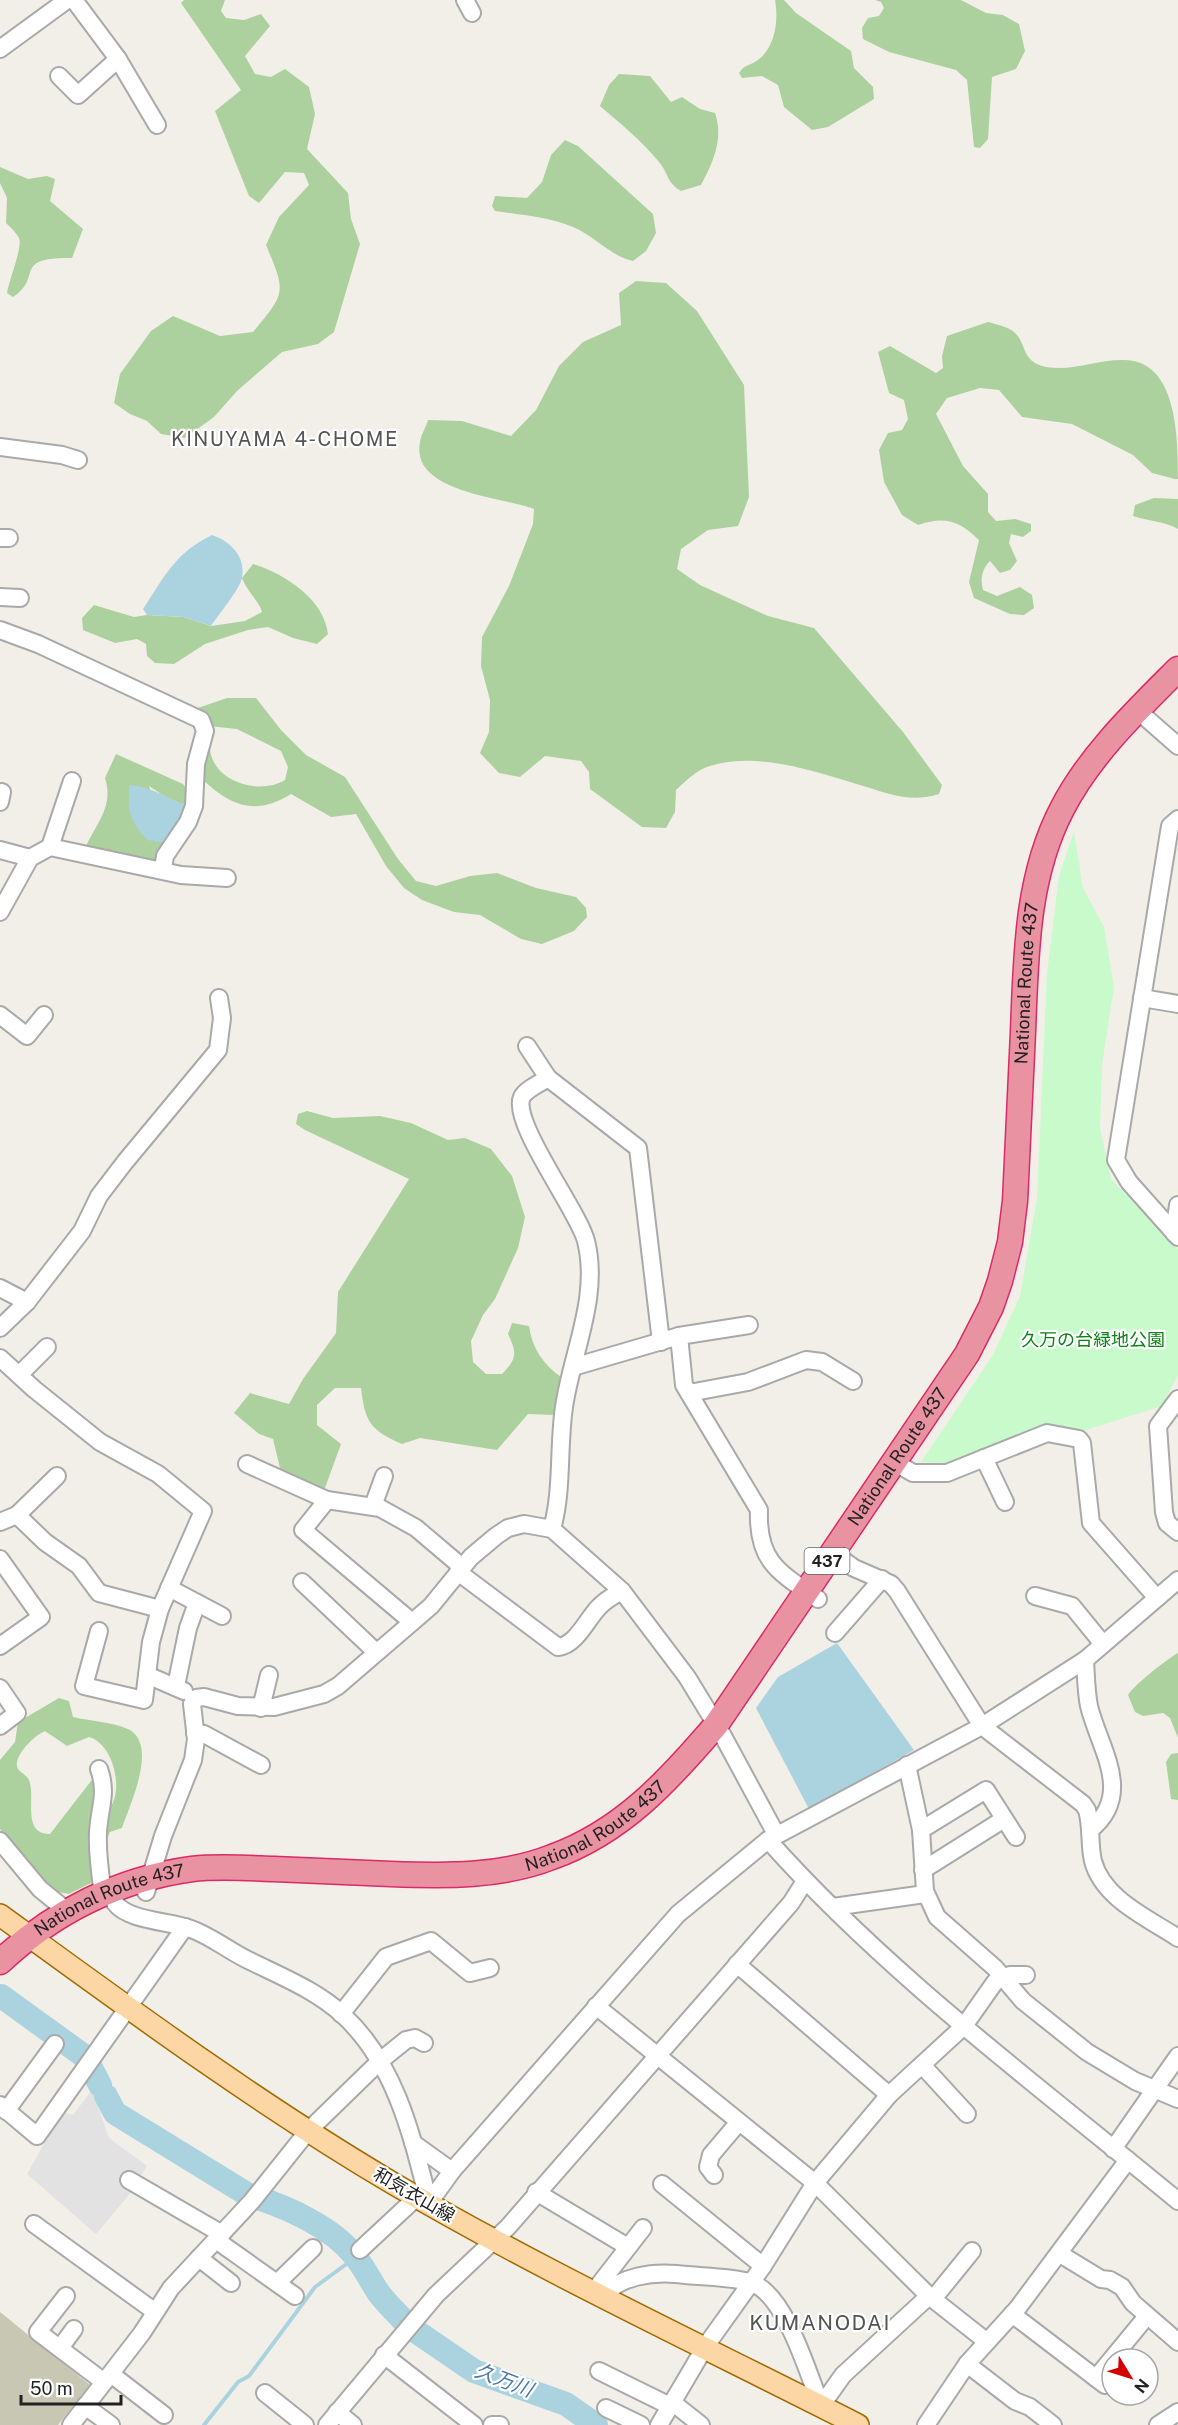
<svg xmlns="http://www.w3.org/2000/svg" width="1178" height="2425" viewBox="0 0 1178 2425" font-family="'Public Sans','Noto Sans JP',sans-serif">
<rect width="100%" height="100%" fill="#f2efe9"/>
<path fill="#c7c7b4" d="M 0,2312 L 90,2385 L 58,2425 L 0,2425 Z"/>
<g fill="#add19e" fill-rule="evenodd">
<path d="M 184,0 L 225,0 L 221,11 L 226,18 L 244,20 L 261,14 L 270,26 L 245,56 L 255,74 L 271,77 L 285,69 L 309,87 L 315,114 L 307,149 L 348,193 L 351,219 L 360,244 L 334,332 L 318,344 L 282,352 L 237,391 L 214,417 L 185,438 L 161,434 L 147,421 L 130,414 L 114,403 L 120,374 L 151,331 L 173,316 L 220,336 L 253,332 C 286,293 286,292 266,245 L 279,217 L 309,185 L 304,173 L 285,172 L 259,203 L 249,196 L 215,111 L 241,90 L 181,3 Z"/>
<path d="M 775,0 L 784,0 L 796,13 L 851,51 L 854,68 L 873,87 L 874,99 L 828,127 L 812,130 L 784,107 L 778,85 L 762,76 L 742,78 L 739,73 C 744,65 748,66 755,62 C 775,50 779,21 775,0 Z"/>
<path d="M 875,0 L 961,0 L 986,13 L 1003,15 L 1019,24 L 1025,51 L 1016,69 L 992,77 L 988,139 L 980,148 L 974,147 L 967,80 L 956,70 L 889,52 L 863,39 L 862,28 L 868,18 L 879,16 L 884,8 L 881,2 Z"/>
<path d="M 619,74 L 650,76 L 671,102 L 682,97 L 700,109 L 715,113 C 724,138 713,163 701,185 L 681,191 C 666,182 669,174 659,162 C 642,141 621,124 600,106 L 609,85 Z"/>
<path d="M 565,140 L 578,146 L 653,214 L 656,233 L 646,251 L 633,261 C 610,256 595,236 573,227 C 548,217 521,215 495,211 L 492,206 L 495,196 L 527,198 L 542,182 L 551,155 Z"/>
<path d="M 0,167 L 28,179 L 47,176 L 55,179 L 50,201 L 83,229 L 72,258 C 11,257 44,277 13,297 L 7,293 C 9,280 23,246 19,238 C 16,232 10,227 6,223 L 7,198 L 0,183 Z"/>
<path d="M 636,281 L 666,283 L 697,311 L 744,385 L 749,497 L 738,526 L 708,530 L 681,549 L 677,569 L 700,585 L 768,616 L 814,628 L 903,732 L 942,785 L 939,794 C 912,803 889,794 863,786 C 816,772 759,751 710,766 C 696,770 686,781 676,790 L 675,812 L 666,828 L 642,827 L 590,789 L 589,772 L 581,761 L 545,756 L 520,777 L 499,773 L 480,753 L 489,732 L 490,700 L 481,666 L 482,637 L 509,586 L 533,524 L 534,509 C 504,497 410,493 420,442 C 421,435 426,427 428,420 L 462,421 L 511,436 L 536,410 L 559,366 L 583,342 L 621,325 L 619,293 Z"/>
<path d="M 988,322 C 998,325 1011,327 1017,335 C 1026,346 1023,360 1042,366 C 1070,373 1097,359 1124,360 C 1178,360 1178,440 1178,479 L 1175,479 L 1152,473 L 1133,455 L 1072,424 L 1022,417 L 999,390 L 980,388 L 947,398 L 936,414 L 963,466 L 988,494 L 988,512 L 996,521 L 1015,519 L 1031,524 L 1031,531 L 1023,537 L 1011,534 L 1009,543 L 1017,561 L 1010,570 L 1000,573 L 990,561 C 982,569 980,579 983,590 L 997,596 L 1020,587 L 1032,595 L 1034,608 L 1024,615 L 1010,614 L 974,598 L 969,582 L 979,540 C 959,520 944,516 918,525 L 902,515 L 884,482 L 879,450 L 888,433 L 902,430 L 908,419 L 904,400 L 889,393 L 878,352 L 890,346 L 936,373 L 943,368 L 942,356 L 947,336 Z"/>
<path d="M 1154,498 L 1178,499 L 1178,529 C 1164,521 1148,521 1133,516 L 1135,505 Z"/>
<path d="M 253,564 C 285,574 324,599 328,634 L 317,644 L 293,638 L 268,627 L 248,630 L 205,644 L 174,664 L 155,663 L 147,656 L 146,644 L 137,639 L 115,643 L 83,630 L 82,618 L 94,605 L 134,617 L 147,615 L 184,617 L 211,626 L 245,621 L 262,612 C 259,601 248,593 242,578 Z"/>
<path d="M 227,698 L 256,698 L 281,730 L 306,755 L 345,777 L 398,859 L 416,881 L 436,886 L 470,876 L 497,873 L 536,888 L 576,897 L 586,908 L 587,917 L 574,931 L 542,944 L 521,939 L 480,915 L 454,912 L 422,900 L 404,888 L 386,866 L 356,814 L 331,817 L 291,794 C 248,821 221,799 190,767 L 190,748 L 200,739 L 210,743 C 207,779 257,797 285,780 L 288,767 L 281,751 L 237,729 L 199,725 L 183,713 Z"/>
<path d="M 116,754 L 183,784 L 188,791 L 187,806 L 167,798 L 149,786 L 167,843 L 150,869 L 83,854 C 92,827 115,810 105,778 Z"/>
<path d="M 307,1111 L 333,1118 L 380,1116 L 411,1123 L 448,1140 L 465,1138 L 491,1149 L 512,1176 L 525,1217 L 518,1248 L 495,1299 L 483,1315 L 471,1341 L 473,1362 L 486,1374 L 502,1374 C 517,1359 517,1353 508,1334 L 512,1323 L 529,1326 C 532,1348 543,1364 561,1377 L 554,1415 L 528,1414 L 497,1450 L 420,1438 L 402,1444 C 370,1430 365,1422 361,1388 L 335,1388 L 317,1405 L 317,1425 L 341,1444 L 325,1488 L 312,1487 L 280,1468 L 273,1439 L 259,1434 L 234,1413 L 250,1393 L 289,1404 L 303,1379 L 336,1333 L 338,1292 L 409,1179 L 305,1130 L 296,1124 L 298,1114 Z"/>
<path d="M 1178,1653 L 1178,1738 L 1170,1718 L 1163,1713 L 1143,1716 L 1135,1712 L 1128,1695 C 1134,1685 1167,1659 1178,1653 Z"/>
<path d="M 59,1698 L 69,1701 L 73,1717 C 90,1721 113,1722 128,1729 C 159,1744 130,1804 122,1828 L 110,1832 L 103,1848 L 108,1855 L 107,1866 L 93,1882 L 69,1894 L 58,1892 L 34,1874 L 10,1845 L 0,1829 L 0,1760 L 15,1742 L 18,1722 ZM 45,1731 L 67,1746 L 89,1737 C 113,1744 124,1788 110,1808 L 106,1810 L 97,1779 L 91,1781 L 50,1834 C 21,1835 36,1795 29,1780 C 26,1773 15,1772 17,1762 C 19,1751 35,1735 45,1731 Z"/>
<path d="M 1178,1753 L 1178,1800 L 1171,1799 L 1166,1762 L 1171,1754 Z"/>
</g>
<path fill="#c8facc" d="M 1074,831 L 1083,888 L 1104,927 L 1114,987 L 1102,1065 L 1100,1128 L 1111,1179 L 1178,1249 L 1178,1375 L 1162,1406 L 1083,1431 L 1047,1424 L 949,1463 L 921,1462 L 993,1355 L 1020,1296 L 1037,1199 L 1047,974 L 1059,876 Z"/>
<path fill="#e2e2e2" d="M 92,2090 L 109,2138 L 147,2166 L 128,2196 L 96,2234 L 27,2174 L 62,2112 L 73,2115 Z"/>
<g fill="#aad3df">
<path d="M 212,535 C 230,541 246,556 242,578 C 240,589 218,615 211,626 L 184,617 L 147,615 L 143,609 C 165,576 175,553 212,535 Z"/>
<path d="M 129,785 C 153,787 165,797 187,806 L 184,816 L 167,843 L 147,840 C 129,819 128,812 129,785 Z"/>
<path d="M 837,1643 L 914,1750 L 809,1809 L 756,1708 L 778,1677 Z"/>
</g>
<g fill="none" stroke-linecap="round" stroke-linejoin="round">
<path stroke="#aad3df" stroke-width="4" d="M 204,2425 L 238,2382 L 249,2376 L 315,2287 L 356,2257"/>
<g stroke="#aad3df" stroke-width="24">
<path d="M 1,1996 L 84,2056"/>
<path d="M 90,2066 L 100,2085"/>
<path d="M 106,2096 L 115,2113 L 250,2196"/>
<path d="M 258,2198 C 289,2208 332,2228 353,2254 C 363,2265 370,2280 378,2292 C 385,2302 395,2311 403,2320"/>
<path d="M 414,2330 L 474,2371 L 566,2404 L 596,2425"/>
</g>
<defs>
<g id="minor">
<path d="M 74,0 L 118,59 L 157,125"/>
<path d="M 465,0 L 472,13"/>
<path d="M 0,49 L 67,0"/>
<path d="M 59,76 L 78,95 L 118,59"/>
<path d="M 0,447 L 62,455 L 78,460"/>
<path d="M 0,538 L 9,538"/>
<path d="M 0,597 L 20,598"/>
<path d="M 0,630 L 38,644 L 201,720 L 205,731 L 196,764 L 194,806 L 188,822 L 165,856 L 163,869"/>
<path d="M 1137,710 L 1178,746"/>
<path d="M 0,802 L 2,792"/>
<path d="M 1178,819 L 1170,826 L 1116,1160 L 1129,1182 L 1178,1237"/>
<path d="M 50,847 L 181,875 L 227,878"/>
<path d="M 0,850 L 30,858"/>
<path d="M 0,912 L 30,858 L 50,847 L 72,781"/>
<path d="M 1142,998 L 1178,1004"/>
<path d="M 0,1015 L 27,1036 L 44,1015"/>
<path d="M 527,1046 L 548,1078 C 541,1083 526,1089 522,1097 C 510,1121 579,1212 586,1241 C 600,1297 572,1352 564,1407 C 558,1448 563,1489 552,1529"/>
<path d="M 548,1078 L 638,1148 L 661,1342"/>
<path d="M 1174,1233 L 1178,1205"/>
<path d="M 0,1288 L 27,1302"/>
<path d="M 0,1328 L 27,1302 L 82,1231 L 99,1196 L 125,1162 L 218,1050 L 222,1018 L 219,998"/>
<path d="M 679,1336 L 749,1325"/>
<path d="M 0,1358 L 34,1389 L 100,1442 L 158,1474 L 203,1511 L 160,1609 L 151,1642 L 144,1700 L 84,1686 L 99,1631"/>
<path d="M 573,1367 L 679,1336 L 684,1385 L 759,1510 C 757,1561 778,1572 818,1599"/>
<path d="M 19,1375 L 47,1347"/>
<path d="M 689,1393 L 748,1382 L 806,1360 L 822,1362 L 853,1381"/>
<path d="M 1178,1399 L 1158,1426 L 1164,1512 L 1167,1523 L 1178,1532"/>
<path d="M 984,1458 L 1005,1502"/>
<path d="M 894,1462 L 913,1473 L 947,1473 L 1047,1433 L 1079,1439 L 1082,1443 L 1091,1523 L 1157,1598"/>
<path d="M 247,1464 L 327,1500 L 380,1508 L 416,1528 L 462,1567"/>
<path d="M 327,1500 L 303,1530 L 412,1622"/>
<path d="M 373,1506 L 384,1476"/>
<path d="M 17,1515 L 57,1476"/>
<path d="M 0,1522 L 17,1515 L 45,1542 L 79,1566 L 99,1593 L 160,1609"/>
<path d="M 833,1553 L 854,1568 L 891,1584 L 897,1591 L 982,1726 L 1083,1804 L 1087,1810 C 1092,1827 1089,1844 1093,1861 C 1103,1899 1148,1918 1178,1938"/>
<path d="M 0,1559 L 41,1617 L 0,1646"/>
<path d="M 458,1572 L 558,1647 C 576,1645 586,1621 598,1608 C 605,1600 613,1596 622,1591"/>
<path d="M 302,1582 L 376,1652"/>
<path d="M 169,1588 L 222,1616"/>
<path d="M 1035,1596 L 1072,1606 L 1103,1644"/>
<path d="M 835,1633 L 882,1579"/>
<path d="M 1085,1660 C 1086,1675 1086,1691 1089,1706 C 1099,1748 1135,1794 1090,1830"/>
<path d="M 147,1675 L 184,1691"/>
<path d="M 176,1686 L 188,1628 L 197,1603"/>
<path d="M 0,1688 L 17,1713 L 0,1726"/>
<path d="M 261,1708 L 269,1675"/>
<path d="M 195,1733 L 204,1734 L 261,1765"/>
<path d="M 907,1765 L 921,1830 L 925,1891 L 937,1917 L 995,1968 L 1023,2001 L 1087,2052 L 1135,2081 L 1178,2099"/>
<path d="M 99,1769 C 108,1794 99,1808 98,1833 C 97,1854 100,1873 103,1894"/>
<path d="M 921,1830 L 986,1790 L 1016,1837"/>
<path d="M 768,1840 C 889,1976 1038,2085 1178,2201"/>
<path d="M 0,1841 L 40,1889 L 67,1911"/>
<path d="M 923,1870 L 1004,1819"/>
<path d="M 146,1892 L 163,1836 L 193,1760 L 196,1739 L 192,1704 L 196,1698 L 204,1697 L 238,1706 L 274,1707 L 324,1694 L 338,1686 L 431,1606 L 471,1557 L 496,1536 L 508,1528 L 524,1524 L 552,1529 L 622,1591 L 687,1677 L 723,1736 L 776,1834"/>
<path d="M 115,1903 C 128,1921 170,1921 191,1929 C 211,1936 229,1951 248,1960 C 280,1976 316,1990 343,2015 C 396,2064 412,2136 429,2203 L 452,2171 L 678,1914 L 768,1840 L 982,1726 L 1085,1660 L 1178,1580"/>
<path d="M 833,1907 L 925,1894"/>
<path d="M 737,1964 L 889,2095"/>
<path d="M 596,2006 L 815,2183 L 929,2296 L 986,2341"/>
<path d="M 341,2014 L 386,1957 L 431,1941 L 470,1973 L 490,1968"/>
<path d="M 922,2065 L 967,2114"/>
<path d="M 0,2105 L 37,2136 L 185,1927"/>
<path d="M 6,2111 L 55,2044"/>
<path d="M 413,2143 L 452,2171"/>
<path d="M 1113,2149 L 1178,2056"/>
<path d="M 714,2175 L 708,2167 L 711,2155 L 739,2122"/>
<path d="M 129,2180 L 222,2234"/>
<path d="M 662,2184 L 763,2266"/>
<path d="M 536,2192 L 628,2247"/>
<path d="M 34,2224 L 154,2311"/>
<path d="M 216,2240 L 295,2296"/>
<path d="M 360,2250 L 417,2197"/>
<path d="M 1060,2254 L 1101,2279 L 1110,2280 L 1122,2287 L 1133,2303 L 1178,2342"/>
<path d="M 199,2258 L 231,2283"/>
<path d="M 277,2283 L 313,2248"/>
<path d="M 595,2290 L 643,2228"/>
<path d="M 604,2295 C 621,2276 652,2272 676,2274 C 700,2277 726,2276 749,2282 C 785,2291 808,2374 821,2406 L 843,2375 L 929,2296"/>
<path d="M 66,2296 L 38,2332 L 104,2382"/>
<path d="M 933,2299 L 972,2251"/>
<path d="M 1012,2314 L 1105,2385"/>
<path d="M 60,2348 L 74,2329"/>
<path d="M 384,2355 L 474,2425"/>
<path d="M 967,2364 L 1015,2401 L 1030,2407 L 1053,2425"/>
<path d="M 599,2371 L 670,2406"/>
<path d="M 111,2374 L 164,2415"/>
<path d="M 1096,2378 L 1147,2316"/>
<path d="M 265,2393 L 305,2425"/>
<path d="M 672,2402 L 701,2425"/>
<path d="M 85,2406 L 111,2425"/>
<path d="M 606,2408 L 641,2425"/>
<path d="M 337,2412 L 353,2425"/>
<path d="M 71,2425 L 142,2333 L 171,2288 L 252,2201 L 308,2131 L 380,2061 L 406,2040 L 415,2038 L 424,2043"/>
<path d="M 327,2425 L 436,2295 L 508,2227 L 791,1903 L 805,1881"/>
<path d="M 492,2425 L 500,2425"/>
<path d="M 659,2425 L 705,2347 L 763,2266 L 815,2183 L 889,2095 L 964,2026 L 995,1982 L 1010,1975 L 1026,1975"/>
<path d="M 926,2425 L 967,2364 L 1017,2309 L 1128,2160"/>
<path d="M 1158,2425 L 1178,2412"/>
</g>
<path id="major" d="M 0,1915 C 128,2008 257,2103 394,2184 C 544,2272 703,2346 858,2425"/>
<g id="highway">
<path id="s1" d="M 0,1962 C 53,1912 119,1879 192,1869 C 219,1866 247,1868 274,1869 C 313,1871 352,1872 391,1874 C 446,1876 501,1877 552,1857 C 622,1832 669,1780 716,1725 L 967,1354 L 991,1307 L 1000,1281 L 1010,1242 L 1015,1201 C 1018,1145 1020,1089 1023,1032 C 1026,957 1026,878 1062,809 C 1089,756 1136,711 1178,669"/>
</g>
</defs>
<use href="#minor" stroke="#a9a9a9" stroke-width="20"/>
<use href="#major" stroke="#a06b00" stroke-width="24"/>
<use href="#highway" stroke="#dc2a67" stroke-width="27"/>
<use href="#minor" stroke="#fff" stroke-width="16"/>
<use href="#major" stroke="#fcd6a4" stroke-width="21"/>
<use href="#highway" stroke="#e892a2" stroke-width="24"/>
</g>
<g text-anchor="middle" stroke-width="4.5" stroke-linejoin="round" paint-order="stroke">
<rect fill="#fff" stroke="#646464" stroke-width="1.5" x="804.5" y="1548" width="45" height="26" rx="4.5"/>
<g font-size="16" font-weight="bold" fill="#222">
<text x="827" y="1567">437</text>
</g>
<g font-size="18" fill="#222" stroke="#fff">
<text dy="6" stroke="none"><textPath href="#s1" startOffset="1620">National Route 437</textPath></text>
<text dy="6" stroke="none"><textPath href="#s1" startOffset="1116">National Route 437</textPath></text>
<text dy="6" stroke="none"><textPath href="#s1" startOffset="632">National Route 437</textPath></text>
<text dy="6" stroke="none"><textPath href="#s1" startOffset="128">National Route 437</textPath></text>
<text transform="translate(414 2195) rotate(30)" y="6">和気衣山線</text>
</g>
<g font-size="18" fill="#0c8416" stroke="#fff">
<text x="1093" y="1346">久万の台緑地公園</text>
</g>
<g font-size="20" letter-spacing="1.5" fill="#555" stroke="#fff">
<text x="285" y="446">KINUYAMA 4-CHOME</text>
</g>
<g font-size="20" font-style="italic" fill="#4a7aab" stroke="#fff">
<text transform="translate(504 2380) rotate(21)" y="7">久万川</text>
</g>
<g font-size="21" letter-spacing="1.5" fill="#555" stroke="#fff">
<text x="820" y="2330">KUMANODAI</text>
</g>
</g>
<g transform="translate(1130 2377) rotate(128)"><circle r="28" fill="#ffffff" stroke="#a7a7a7" stroke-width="1.5"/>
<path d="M0-4.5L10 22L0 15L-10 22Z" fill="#d40000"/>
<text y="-9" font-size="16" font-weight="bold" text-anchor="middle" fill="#222222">N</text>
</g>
<path d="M21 2395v9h100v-9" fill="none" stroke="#222222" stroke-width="3"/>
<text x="30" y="2395" font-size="18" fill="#222222" stroke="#ffffff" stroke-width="4.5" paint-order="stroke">50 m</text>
</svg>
